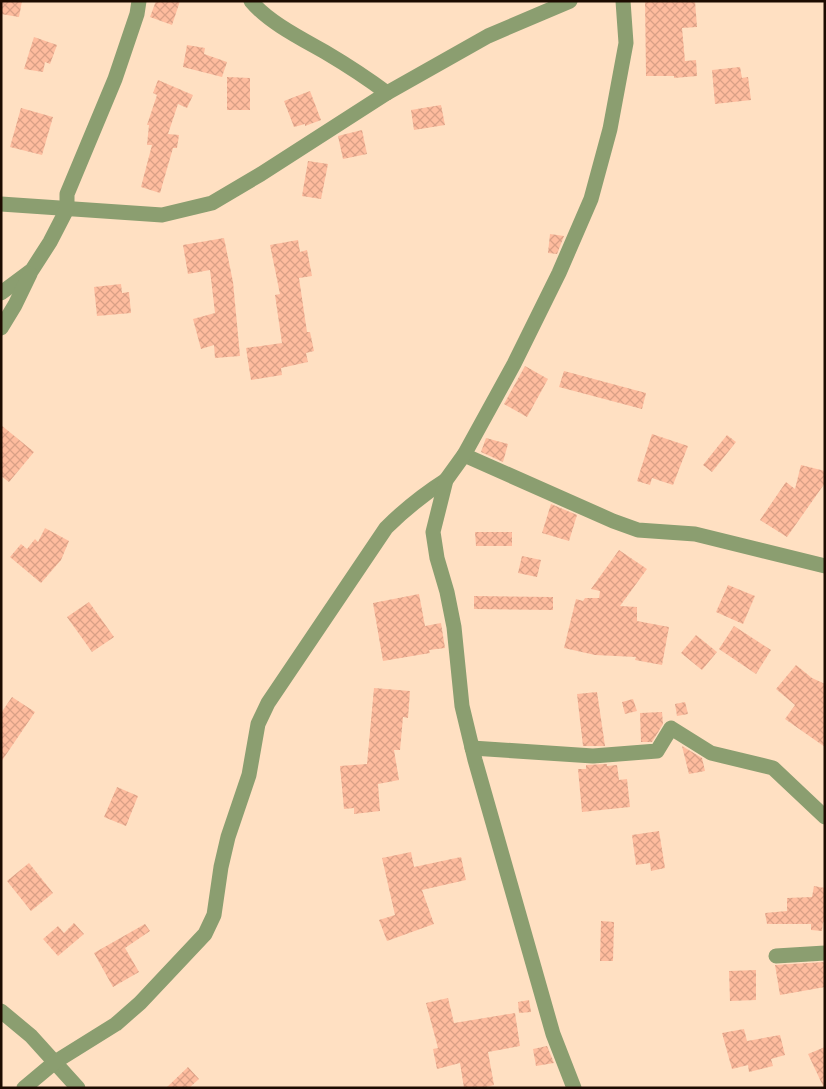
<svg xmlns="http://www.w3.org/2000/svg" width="826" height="1089" viewBox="0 0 826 1089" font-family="Commissioner,sans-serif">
<defs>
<pattern id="building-cross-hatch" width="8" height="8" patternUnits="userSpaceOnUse" patternTransform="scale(1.25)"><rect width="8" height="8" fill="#febc9e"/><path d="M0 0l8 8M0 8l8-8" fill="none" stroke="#d9a086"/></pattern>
</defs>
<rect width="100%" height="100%" fill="#ffe0c2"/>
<g fill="url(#building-cross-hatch)">
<path d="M 1,1 L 22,1 L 19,17 L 1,14 Z"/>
<path d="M 156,1 L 180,1 L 172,25 L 150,17 Z"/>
<path d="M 645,1 L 695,1 L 697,27 L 682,28 L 685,61 L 696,60 L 697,76 L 674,78 L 674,76 L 646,76 Z"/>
<path d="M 34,37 L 57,45 L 50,64 L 45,62 L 43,72 L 24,69 Z"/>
<path d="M 187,45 L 205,48 L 204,54 L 227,62 L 222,77 L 183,67 Z"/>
<path d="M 740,67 L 742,78 L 748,77 L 751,100 L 715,104 L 712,70 Z"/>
<path d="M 227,77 L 250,78 L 250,110 L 227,110 Z"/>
<path d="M 158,80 L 193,95 L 187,108 L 178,104 L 168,134 L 179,135 L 177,148 L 173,148 L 160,193 L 141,187 L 152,145 L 147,145 L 149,125 L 147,125 L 157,95 L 153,93 Z"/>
<path d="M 310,91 L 321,120 L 305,126 L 305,124 L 294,127 L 284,101 Z"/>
<path d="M 441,105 L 445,125 L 414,130 L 411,110 Z"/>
<path d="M 21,108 L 53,117 L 42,155 L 10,147 Z"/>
<path d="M 362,130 L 367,154 L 343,159 L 338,136 Z"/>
<path d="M 308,161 L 328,164 L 321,199 L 302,196 Z"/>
<path d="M 550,234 L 564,236 L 557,254 L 548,253 Z"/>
<path d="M 224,238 L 233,282 L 240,356 L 215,358 L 214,345 L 201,349 L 193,319 L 215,313 L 210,270 L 188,274 L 183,245 Z"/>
<path d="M 298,240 L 300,252 L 307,250 L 312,276 L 299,278 L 307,332 L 310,332 L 314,351 L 306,353 L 308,362 L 281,368 L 282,375 L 251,380 L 246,348 L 282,343 L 275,295 L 280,294 L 270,245 Z"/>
<path d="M 121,284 L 122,293 L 129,292 L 131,313 L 97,316 L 94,287 Z"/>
<path d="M 525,366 L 548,379 L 527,417 L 504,404 Z"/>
<path d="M 564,371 L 646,393 L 642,409 L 559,387 Z"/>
<path d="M 1,425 L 34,452 L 9,482 L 1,476 Z"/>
<path d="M 652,434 L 688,446 L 673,485 L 652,478 L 650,485 L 637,481 Z"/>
<path d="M 727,435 L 736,442 L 712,472 L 703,465 Z"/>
<path d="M 486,438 L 508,444 L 503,462 L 481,452 Z"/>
<path d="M 801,465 L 825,471 L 825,483 L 787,537 L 760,520 L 786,482 L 795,489 Z"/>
<path d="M 551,504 L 577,515 L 569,541 L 542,533 Z"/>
<path d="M 45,528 L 69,541 L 61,560 L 41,583 L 10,557 L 21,544 L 27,549 L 35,539 L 38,542 Z"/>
<path d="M 475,532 L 512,532 L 512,546 L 476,546 Z"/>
<path d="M 619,550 L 647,569 L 620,606 L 637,607 L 637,621 L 669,627 L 662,665 L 635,660 L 636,657 L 595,655 L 564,648 L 576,599 L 583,601 L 585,598 L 599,598 L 600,591 L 591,589 Z"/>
<path d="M 522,556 L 541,560 L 537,577 L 518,573 Z"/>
<path d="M 728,585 L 755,596 L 743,624 L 716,612 Z"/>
<path d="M 419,594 L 425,626 L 441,623 L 445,648 L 429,650 L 430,653 L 383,661 L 373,603 Z"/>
<path d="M 474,596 L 553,597 L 553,610 L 474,609 Z"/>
<path d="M 89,602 L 114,637 L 92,652 L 67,617 Z"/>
<path d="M 734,626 L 771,650 L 756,674 L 719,649 Z"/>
<path d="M 696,635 L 717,652 L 702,670 L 681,653 Z"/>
<path d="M 796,665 L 812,678 L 825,684 L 825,747 L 785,719 L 795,705 L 776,689 Z"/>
<path d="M 374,688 L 410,691 L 408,718 L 403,717 L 400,750 L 394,750 L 399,780 L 378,784 L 380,811 L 354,814 L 354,808 L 344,809 L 340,766 L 367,764 Z"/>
<path d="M 597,692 L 605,746 L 583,746 L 577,694 Z"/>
<path d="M 12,697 L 35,712 L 1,762 L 1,713 Z"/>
<path d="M 633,699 L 637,711 L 625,714 L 622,702 Z"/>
<path d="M 685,702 L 688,714 L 677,716 L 675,704 Z"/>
<path d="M 662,712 L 663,724 L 652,742 L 641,742 L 640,713 Z"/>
<path d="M 682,746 L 702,758 L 705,771 L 689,774 Z"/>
<path d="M 607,764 L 607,766 L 617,765 L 619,780 L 627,779 L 630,807 L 582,812 L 578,769 L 586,769 L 586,765 Z"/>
<path d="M 117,787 L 138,796 L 126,826 L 104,817 Z"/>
<path d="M 659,831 L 665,868 L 651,871 L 650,863 L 636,865 L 632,835 Z"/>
<path d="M 411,852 L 414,867 L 461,857 L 466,880 L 422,890 L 434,924 L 387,941 L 379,920 L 395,915 L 382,858 Z"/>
<path d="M 29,863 L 53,893 L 31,911 L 7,881 Z"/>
<path d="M 814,886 L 825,888 L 825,922 L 823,922 L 822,931 L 811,930 L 811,924 L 767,924 L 765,913 L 787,911 L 787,898 L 812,897 Z"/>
<path d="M 601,921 L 614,922 L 613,961 L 600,961 Z"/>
<path d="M 74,923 L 84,934 L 58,956 L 43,939 L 58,926 L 64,933 Z"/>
<path d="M 145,924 L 150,931 L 125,948 L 139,972 L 113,987 L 94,953 Z"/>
<path d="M 825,962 L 825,987 L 780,995 L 775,965 Z"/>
<path d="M 756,970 L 756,1000 L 730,1001 L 729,971 Z"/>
<path d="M 448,998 L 454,1023 L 515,1013 L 520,1046 L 488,1052 L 494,1085 L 482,1088 L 464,1088 L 460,1063 L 437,1069 L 433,1049 L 438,1048 L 426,1003 Z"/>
<path d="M 529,1000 L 531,1012 L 519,1013 L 518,1002 Z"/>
<path d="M 744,1029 L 747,1041 L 780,1035 L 785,1055 L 771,1059 L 773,1066 L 749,1072 L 748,1065 L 732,1069 L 722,1033 Z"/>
<path d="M 547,1046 L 554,1063 L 536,1066 L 533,1049 Z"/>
<path d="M 825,1047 L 825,1088 L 824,1088 L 808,1054 Z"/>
<path d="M 188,1067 L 199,1079 L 189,1088 L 166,1088 Z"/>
</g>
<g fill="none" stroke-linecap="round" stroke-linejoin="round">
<g stroke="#8b9e70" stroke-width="15">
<path d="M 251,1 C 268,22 302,39 325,52 C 347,65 367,78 387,93"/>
<path d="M 1,204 L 162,215 L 212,203 L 261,174 L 387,93 L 488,36 L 570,1"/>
<path d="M 1,293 L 32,270 L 50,242 L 67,209 L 67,194 L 115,79 L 137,14 L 139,1"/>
<path d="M 1,328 L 15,305 L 30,274"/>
<path d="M 464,455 L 613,521 L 638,530 L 695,534 L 825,566"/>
<path d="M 472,748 L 593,756 L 657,751 L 671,728 L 711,753 L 773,768 L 825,817"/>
<path d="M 776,956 L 825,953"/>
<path d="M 1,1011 L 31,1036 L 78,1088"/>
<path d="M 24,1088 L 55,1062 L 116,1024 L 140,1003 L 205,934 L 214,915 L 221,867 L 228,837 L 249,775 L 258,724 L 268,703 L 386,528 C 405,509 424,494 446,480"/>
<path d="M 574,1088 L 553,1034 L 475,760 L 462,706 L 454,627 L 447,592 L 437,558 L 433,532 L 446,480 L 464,455 L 514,364 L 559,273 L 591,199 L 610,129 L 626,43 L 623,1"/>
</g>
</g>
<rect width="826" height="1089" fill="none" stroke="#1c0b00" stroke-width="5"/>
</svg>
